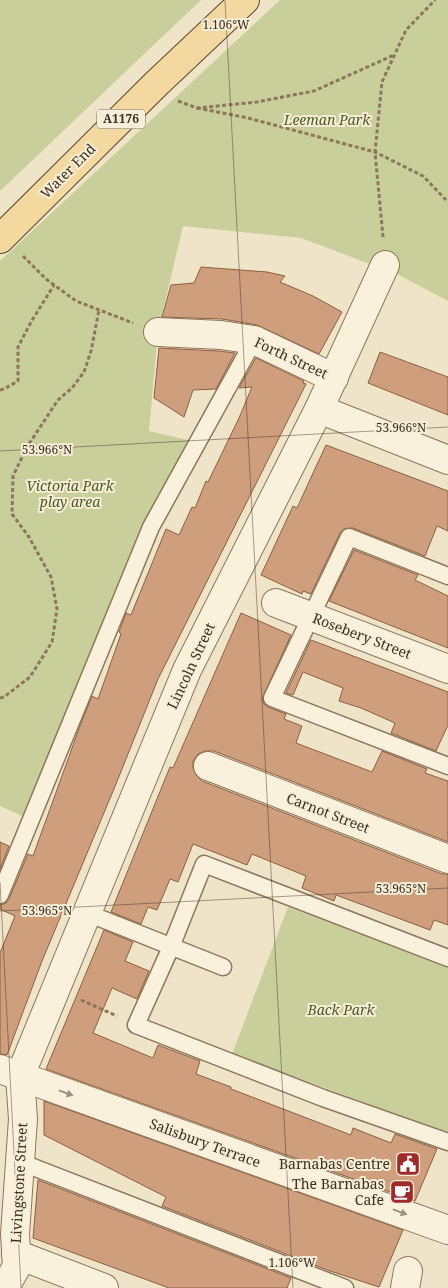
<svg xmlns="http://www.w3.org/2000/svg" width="448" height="1288" viewBox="0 0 448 1288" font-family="'Noto Serif',serif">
<rect width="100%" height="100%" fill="#f0e4c8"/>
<g fill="#c9cf9b">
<path d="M 0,0 L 201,0 L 0,191 Z"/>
<path d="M 280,0 L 448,0 L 448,301 L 399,275 L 301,238 L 183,226 L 158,332 L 149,431 L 188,440 L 22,816 L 0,806 L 0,261 Z"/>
<path d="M 288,907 L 448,967 L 448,1133 L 232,1054 Z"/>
</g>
<g fill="#cf9f7d" stroke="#8d5f41">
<path d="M 201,267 L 267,272 L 285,276 L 280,282 L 313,296 L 342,312 L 319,354 L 257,325 L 222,319 L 162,317 L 171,285 L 194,283 Z"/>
<path d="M 159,348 L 219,351 L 235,353 L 216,389 L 193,390 L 184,417 L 154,398 Z"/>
<path d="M 380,352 L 448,377 L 448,415 L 368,383 Z"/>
<path d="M 256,358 L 304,381 L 303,383 L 306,384 L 158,679 L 116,784 L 42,961 L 7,1055 L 0,1054 L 0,953 L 15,916 L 0,909 L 0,905 L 6,903 L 9,899 L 28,854 L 33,856 L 80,726 L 92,696 L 98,699 L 121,634 L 119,632 L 126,613 L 131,615 L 166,529 L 179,535 L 192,507 L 195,508 L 206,481 L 208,482 L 239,418 L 252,387 L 239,388 Z"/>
<path d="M 326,445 L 448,491 L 448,531 L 437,526 L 425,556 L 353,528 L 344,529 L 340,533 L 311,594 L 303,591 L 302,594 L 261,575 L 293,506 L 297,508 Z"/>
<path d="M 354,550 L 418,575 L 415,580 L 448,596 L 448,648 L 329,601 Z"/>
<path d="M 241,613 L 291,635 L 262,699 L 264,704 L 268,707 L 286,714 L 284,719 L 302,726 L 296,743 L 372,772 L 382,751 L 427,769 L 425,773 L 448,781 L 448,842 L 214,751 L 205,751 L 198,754 L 193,761 L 193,768 L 196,775 L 202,781 L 442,874 L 448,874 L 448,925 L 434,920 L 430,930 L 336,895 L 334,901 L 302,888 L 306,876 L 252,854 L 247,865 L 193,844 L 178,882 L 170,879 L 157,910 L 148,907 L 141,924 L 111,912 L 170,767 L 173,768 Z"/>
<path d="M 311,640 L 448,692 L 448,725 L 436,751 L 391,733 L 395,723 L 361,708 L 339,701 L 343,688 L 303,672 L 293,695 L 286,693 Z"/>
<path d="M 0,842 L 9,846 L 0,869 Z"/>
<path d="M 104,930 L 133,942 L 125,961 L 149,971 L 137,999 L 112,988 L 93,1033 L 153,1058 L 158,1045 L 200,1061 L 196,1074 L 231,1087 L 231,1089 L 351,1135 L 353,1128 L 391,1143 L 395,1134 L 437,1149 L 415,1201 L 46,1069 Z"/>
<path d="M 44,1101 L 403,1230 L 379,1287 L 330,1271 L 162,1206 L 166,1197 L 44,1135 Z"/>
<path d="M 38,1180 L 291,1278 L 287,1288 L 169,1288 L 33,1238 Z"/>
</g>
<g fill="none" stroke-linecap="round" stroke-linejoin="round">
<defs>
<g id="service">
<path d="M 448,576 L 349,537 L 272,698 L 448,766"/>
<path d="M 0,895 L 151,527 L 254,340"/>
<path d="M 87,913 L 223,967"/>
<path d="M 448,958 L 204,864 L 171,947 L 136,1025 L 323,1098 L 448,1142"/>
<path d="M 20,1162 L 345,1288"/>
</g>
<g id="minor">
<path d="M 158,332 L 221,335 L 254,340 L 334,378"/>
<path d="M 319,409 L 448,460"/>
<path d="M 276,603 L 448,669"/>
<path d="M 208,766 L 448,859"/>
<path d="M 20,1076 L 187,670 L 319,409 L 385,265"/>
<path d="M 16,1254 L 104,1288"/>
<path d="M 405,1288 L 408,1271"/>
</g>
<g id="tertiary">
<path d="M 0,1069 L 448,1230"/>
<path d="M 7,1288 L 8,1282 L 17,1266 L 15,1234 L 23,1119 L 20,1076"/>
</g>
<path id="primary" d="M 0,239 L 156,84 L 245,0"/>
</defs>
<use href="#service" stroke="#8d765c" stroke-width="19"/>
<use href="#minor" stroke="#8d765c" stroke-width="30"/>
<use href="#tertiary" stroke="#8d765c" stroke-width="30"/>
<use href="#primary" stroke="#5b4430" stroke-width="30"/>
<g stroke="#8d765c" stroke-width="3" stroke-dasharray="4 2.5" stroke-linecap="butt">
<path d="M 178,101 L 197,108 L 257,102 L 314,91 L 394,55"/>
<path d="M 197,108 L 248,118 L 375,152 L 423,176 L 448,202"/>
<path d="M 383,237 L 375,152 L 382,82 L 406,30 L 435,0"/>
<path d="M 23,256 L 46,279 L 76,301 L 133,323"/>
<path d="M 0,390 L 4,389 L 18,381 L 18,347 L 31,322 L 54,285"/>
<path d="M 0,698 L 4,697 L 30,677 L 52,642 L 57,609 L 51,577 L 29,537 L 12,514 L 13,476 L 27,447 L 58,400 L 72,388 L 84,372 L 91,351 L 99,310"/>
<path d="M 81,1000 L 117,1016"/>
</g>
<use href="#service" stroke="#faf1dc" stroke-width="16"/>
<use href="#minor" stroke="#faf1dc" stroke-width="28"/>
<use href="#tertiary" stroke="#faf1dc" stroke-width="28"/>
<use href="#primary" stroke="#f3d9a0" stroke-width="28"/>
</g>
<defs><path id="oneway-solid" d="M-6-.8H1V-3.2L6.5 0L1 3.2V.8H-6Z" transform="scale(1.25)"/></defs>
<g fill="#9c907e">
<use href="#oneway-solid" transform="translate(66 1093) rotate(20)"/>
<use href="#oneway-solid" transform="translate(400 1212) rotate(20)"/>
</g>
<path fill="none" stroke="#3d2e20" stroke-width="1" stroke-opacity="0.45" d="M 225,0 L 293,1288M 0,451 L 448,427M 0,882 L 21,1288M 0,911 L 448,888"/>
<defs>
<symbol id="civic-square" viewBox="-11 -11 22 22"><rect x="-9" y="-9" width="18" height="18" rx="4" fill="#9e2a2b" stroke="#f7eed8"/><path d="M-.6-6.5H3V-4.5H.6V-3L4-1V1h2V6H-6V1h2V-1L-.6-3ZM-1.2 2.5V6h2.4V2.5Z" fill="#fff"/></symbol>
<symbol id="cafe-square" viewBox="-11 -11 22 22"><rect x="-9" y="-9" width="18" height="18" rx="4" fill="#9e2a2b" stroke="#f7eed8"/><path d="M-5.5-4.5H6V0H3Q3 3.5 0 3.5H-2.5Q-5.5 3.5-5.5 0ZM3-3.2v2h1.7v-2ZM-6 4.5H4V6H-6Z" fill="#fff"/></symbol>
</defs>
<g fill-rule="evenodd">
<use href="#civic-square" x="394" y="1150" width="28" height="28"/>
<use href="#cafe-square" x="388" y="1178" width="28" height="28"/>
</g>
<g text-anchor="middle" stroke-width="4" stroke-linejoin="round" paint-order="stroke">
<rect fill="#f7eed8" stroke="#756857" stroke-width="1" x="97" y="109.5" width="48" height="19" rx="4"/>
<g font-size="12" font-weight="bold" fill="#3d2e20">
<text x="121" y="123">A1176</text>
</g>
<g font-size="14" font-style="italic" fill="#4d5a26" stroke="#f7eed8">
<text x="327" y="125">Leeman Park</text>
<text x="70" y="491">Victoria Park<tspan x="70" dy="16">play area</tspan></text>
<text x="341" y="1015">Back Park</text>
</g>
<g font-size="14" fill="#3d2e20" stroke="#f7eed8">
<text transform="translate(68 171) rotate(-45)" y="5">Water End</text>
<text transform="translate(291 358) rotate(25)" y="5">Forth Street</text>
<text transform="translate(362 636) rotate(21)" y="5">Rosebery Street</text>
<text transform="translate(191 666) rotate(-65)" y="5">Lincoln Street</text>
<text transform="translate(328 813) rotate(21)" y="5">Carnot Street</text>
<text transform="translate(205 1143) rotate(20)" y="5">Salisbury Terrace</text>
<text transform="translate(19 1183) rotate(-87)" y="5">Livingstone Street</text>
</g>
<g font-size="14" fill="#3d2e20" stroke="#f7eed8" text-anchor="end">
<text x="390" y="1169">Barnabas Centre</text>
<text x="384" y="1189">The Barnabas<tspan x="384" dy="16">Cafe</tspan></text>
</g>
</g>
<g font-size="12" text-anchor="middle" fill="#3d2e20" stroke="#f7eed8" stroke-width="4" stroke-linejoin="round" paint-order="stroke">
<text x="226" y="29">1.106°W</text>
<text x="401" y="432">53.966°N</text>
<text x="47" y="454">53.966°N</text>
<text x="401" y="893">53.965°N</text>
<text x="47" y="915">53.965°N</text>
<text x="292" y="1267">1.106°W</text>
</g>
</svg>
